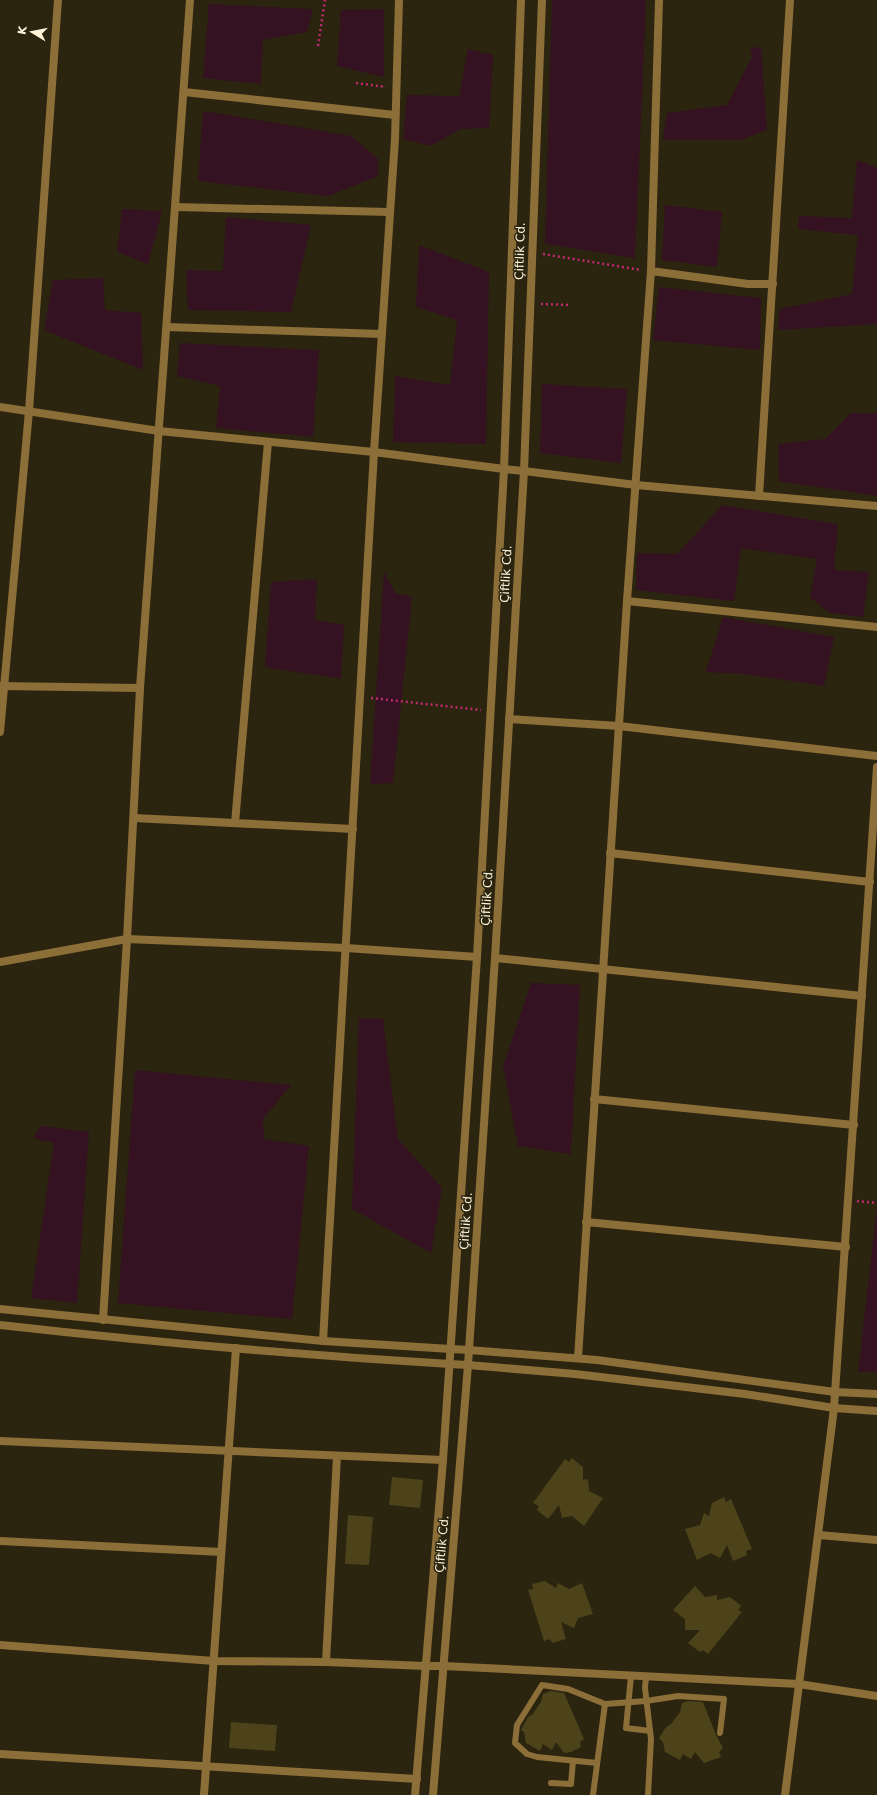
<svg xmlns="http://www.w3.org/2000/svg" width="877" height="1795" viewBox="0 0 877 1795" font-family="'DejaVu Sans',sans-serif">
<rect width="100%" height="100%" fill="#2b240f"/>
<g fill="#351221">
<path d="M 552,0 L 646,0 L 635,258 L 545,244 Z"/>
<path d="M 209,4 L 313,9 L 307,32 L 263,40 L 261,84 L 203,78 Z"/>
<path d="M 384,9 L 384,77 L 337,66 L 341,10 Z"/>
<path d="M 761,47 L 767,130 L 740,140 L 663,140 L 667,113 L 727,105 L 752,57 L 750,48 Z"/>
<path d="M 468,49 L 493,55 L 489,128 L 460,129 L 431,146 L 403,139 L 407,95 L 459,96 Z"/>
<path d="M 203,111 L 351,136 L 378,159 L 378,176 L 328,196 L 198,181 Z"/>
<path d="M 857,160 L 877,168 L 877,324 L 778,330 L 780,309 L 852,294 L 858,235 L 798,229 L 799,216 L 852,218 Z"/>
<path d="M 665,205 L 722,212 L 717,267 L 662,260 Z"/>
<path d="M 122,209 L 162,211 L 148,264 L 117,252 Z"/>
<path d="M 226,217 L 311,225 L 291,312 L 188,310 L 186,270 L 223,271 Z"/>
<path d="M 419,245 L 489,272 L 486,444 L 393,442 L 395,376 L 450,385 L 457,320 L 416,307 Z"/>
<path d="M 103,278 L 105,310 L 141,313 L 143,370 L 44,330 L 53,280 Z"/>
<path d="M 659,287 L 761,298 L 760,350 L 653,340 Z"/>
<path d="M 180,343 L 319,350 L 313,437 L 216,428 L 220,386 L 177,376 Z"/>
<path d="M 542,384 L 627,389 L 621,463 L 540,453 Z"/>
<path d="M 851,413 L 877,413 L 877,496 L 779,481 L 778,444 L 825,439 Z"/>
<path d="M 723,505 L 838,524 L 834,570 L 869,572 L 863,617 L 830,613 L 810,597 L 817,559 L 741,548 L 734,601 L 636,590 L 637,553 L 677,554 Z"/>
<path d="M 384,572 L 395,593 L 412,597 L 393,783 L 370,784 Z"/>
<path d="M 317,579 L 315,620 L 344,625 L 341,679 L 265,667 L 271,582 Z"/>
<path d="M 723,617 L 834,637 L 824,686 L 745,674 L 706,672 Z"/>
<path d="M 531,983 L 580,985 L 571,1154 L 518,1146 L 503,1066 Z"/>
<path d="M 359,1018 L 383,1019 L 398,1139 L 442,1188 L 431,1253 L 352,1209 Z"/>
<path d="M 135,1070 L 291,1085 L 263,1119 L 264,1139 L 309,1146 L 292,1319 L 118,1303 Z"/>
<path d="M 41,1126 L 89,1132 L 77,1303 L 31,1298 L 54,1143 L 33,1138 Z"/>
<path d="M 877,1207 L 877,1372 L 858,1372 Z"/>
</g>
<g fill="#4d431a">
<path d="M 572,1458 L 583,1467 L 583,1480 L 588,1479 L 589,1491 L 603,1498 L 584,1526 L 572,1516 L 562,1518 L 559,1505 L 548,1519 L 537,1510 L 539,1506 L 533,1503 L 565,1459 L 569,1462 Z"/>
<path d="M 392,1477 L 423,1480 L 420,1508 L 389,1505 Z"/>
<path d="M 724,1497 L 726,1502 L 731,1499 L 752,1549 L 746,1551 L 747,1555 L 733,1561 L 727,1545 L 720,1558 L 711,1553 L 697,1560 L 685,1529 L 700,1525 L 704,1513 L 709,1516 L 712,1503 Z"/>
<path d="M 348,1515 L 373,1517 L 369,1565 L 345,1564 Z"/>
<path d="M 545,1581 L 556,1588 L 558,1583 L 569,1589 L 582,1583 L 593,1614 L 578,1618 L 574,1628 L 561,1622 L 566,1639 L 552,1643 L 550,1639 L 544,1641 L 528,1590 L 533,1589 L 532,1584 Z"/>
<path d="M 695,1586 L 705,1597 L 717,1595 L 717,1600 L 730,1597 L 741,1606 L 738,1610 L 742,1612 L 708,1654 L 703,1650 L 700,1652 L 688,1643 L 700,1630 L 685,1630 L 685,1619 L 673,1610 Z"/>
<path d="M 551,1691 L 564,1693 L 584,1739 L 580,1742 L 581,1747 L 571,1752 L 564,1753 L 556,1742 L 552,1750 L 543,1744 L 540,1751 L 526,1743 L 524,1732 L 521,1730 L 528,1717 L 532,1715 L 541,1702 L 543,1694 Z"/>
<path d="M 689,1701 L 703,1702 L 716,1735 L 723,1748 L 719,1752 L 721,1757 L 704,1763 L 695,1752 L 691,1759 L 683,1754 L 680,1760 L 665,1752 L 663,1742 L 659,1738 L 666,1727 L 671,1724 L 680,1712 L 682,1703 Z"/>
<path d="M 231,1722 L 277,1725 L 275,1751 L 229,1748 Z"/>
</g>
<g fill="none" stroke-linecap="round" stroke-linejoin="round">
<g stroke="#c32970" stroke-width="2.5" stroke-dasharray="2 3" stroke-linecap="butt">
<path d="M 318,46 L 325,0"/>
<path d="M 356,83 L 386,87"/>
<path d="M 543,254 L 641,270"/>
<path d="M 541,304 L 570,305"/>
<path d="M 371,698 L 481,710"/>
<path d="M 857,1201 L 877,1203"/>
</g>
<g stroke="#8c6e38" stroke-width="6">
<path d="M 631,1676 L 626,1728 L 650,1731"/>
<path d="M 646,1677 L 645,1688 L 651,1739 L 648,1795"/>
<path d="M 597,1763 L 537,1757 L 527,1754 L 515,1743 L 517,1725 L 542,1685 L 568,1689 L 605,1704 L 646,1701 L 678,1696 L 724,1699 L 720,1733"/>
<path d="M 551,1783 L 571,1784 L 573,1761"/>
<path d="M 593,1795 L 605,1704"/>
</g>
<g stroke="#8c6e38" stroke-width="8">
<path d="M 399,0 L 395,139 L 374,452 L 504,469"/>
<path d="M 184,92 L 395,115"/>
<path d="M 175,207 L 390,212"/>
<path d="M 651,271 L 748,284 L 773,284"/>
<path d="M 167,327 L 382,334"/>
<path d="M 0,407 L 159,431 L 374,452 L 323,1341"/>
<path d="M 524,471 L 636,485 L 877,506"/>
<path d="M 759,496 L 790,0"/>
<path d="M 627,601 L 877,627"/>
<path d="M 0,686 L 140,688"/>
<path d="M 509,719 L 619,726 L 877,756"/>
<path d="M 0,732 L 29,411 L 58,0"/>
<path d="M 134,818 L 353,829"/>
<path d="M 235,823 L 268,442"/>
<path d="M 610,853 L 870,882"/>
<path d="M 495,958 L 862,996"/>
<path d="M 0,962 L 127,939 L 346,948 L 477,957"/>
<path d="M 594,1099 L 854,1125"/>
<path d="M 586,1222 L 846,1247"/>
<path d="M 0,1309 L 323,1341 L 451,1349"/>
<path d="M 103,1320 L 127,939 L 140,688 L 190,0"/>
<path d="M 0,1325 C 150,1342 300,1355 450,1364"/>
<path d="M 469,1350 L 597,1360 L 835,1392 L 877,1394"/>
<path d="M 578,1358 L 627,601 L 651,271 L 659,0"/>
<path d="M 468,1365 L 575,1374 L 745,1394 L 834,1408 L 877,1411"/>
<path d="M 0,1441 L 443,1460"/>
<path d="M 337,1456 L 326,1662 L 426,1666"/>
<path d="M 819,1535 L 877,1540"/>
<path d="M 0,1541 L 221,1552"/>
<path d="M 0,1645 L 214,1661 L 326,1662"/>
<path d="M 444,1666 L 799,1684 L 877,1696"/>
<path d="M 0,1754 L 417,1779"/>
<path d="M 204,1795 L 236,1348"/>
<path d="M 785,1795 L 834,1408 L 877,767"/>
</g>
<g stroke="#8c6e38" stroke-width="8">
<path d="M 504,469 L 524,471"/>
<path d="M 451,1349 L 469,1350"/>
<path d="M 450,1364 L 468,1365"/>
<path d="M 426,1666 L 444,1666"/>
<path d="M 415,1795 L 443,1460 L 477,957 L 504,469 L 521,0"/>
<path d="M 433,1795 L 468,1365 L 495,958 L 524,471 L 542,0"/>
</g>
</g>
<g text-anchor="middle" stroke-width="3" stroke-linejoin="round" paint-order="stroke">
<g font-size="12" fill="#fff4d9" stroke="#2b240f">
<text transform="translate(520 251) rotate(-88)" y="4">Çiftlik Cd.</text>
<text transform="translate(506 574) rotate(-87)" y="4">Çiftlik Cd.</text>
<text transform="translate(487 897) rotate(-87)" y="4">Çiftlik Cd.</text>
<text transform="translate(466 1221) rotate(-86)" y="4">Çiftlik Cd.</text>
<text transform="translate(442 1544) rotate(-85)" y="4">Çiftlik Cd.</text>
</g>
</g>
<g transform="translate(32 32) rotate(280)" stroke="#2b240f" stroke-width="3" paint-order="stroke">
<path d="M0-3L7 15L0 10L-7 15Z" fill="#fff4d9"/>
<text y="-6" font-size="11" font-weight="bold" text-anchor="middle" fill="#fff4d9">K</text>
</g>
</svg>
